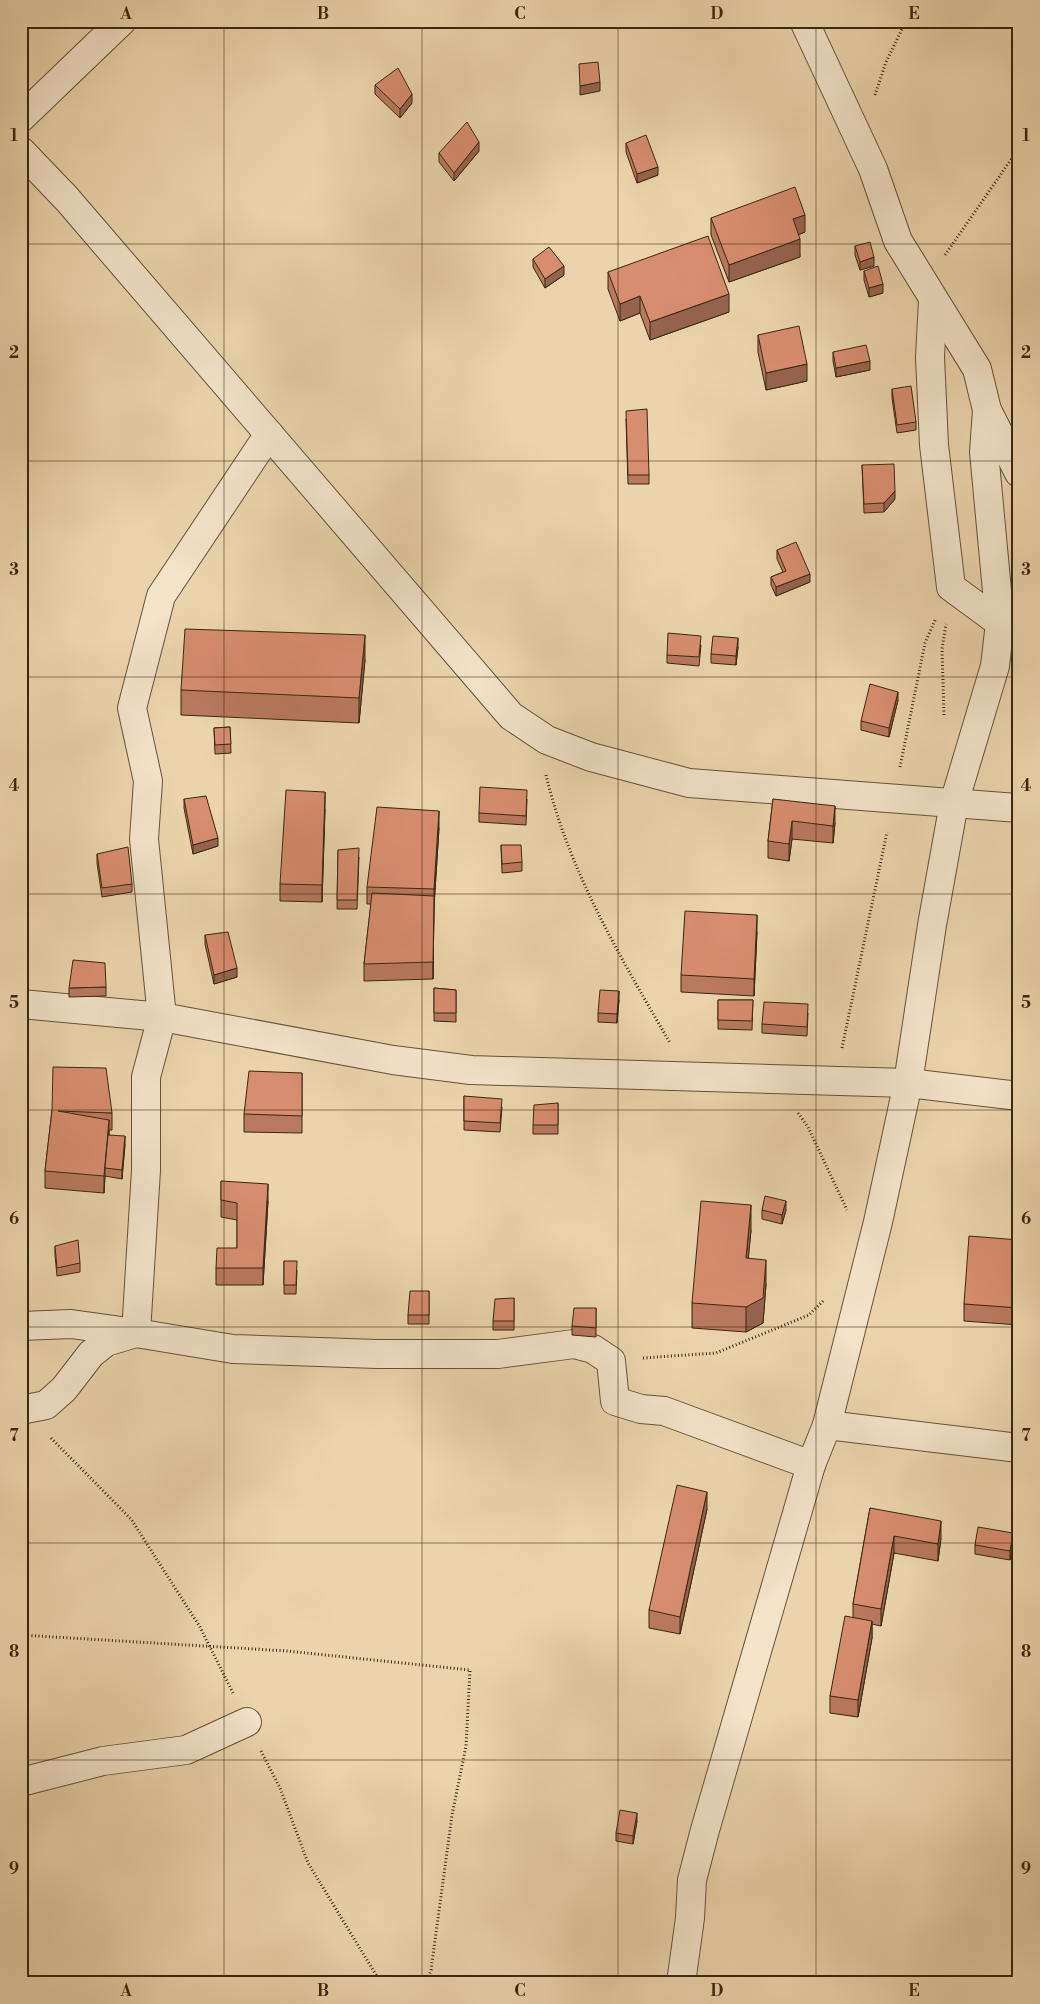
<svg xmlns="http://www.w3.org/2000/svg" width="1040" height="2004" viewBox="0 0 1040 2004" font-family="'Libre Bodoni',serif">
<rect width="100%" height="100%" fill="#ebd4ac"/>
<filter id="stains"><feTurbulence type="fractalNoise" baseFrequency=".004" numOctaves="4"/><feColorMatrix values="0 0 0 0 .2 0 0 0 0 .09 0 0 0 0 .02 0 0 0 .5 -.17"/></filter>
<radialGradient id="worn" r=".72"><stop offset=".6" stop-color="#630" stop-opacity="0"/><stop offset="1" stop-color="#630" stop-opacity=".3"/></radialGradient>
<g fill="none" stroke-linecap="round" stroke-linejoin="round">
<defs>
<g id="minor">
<path d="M 804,21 L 873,169 L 898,241 L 977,369 L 987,410 L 1019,473"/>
<path d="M 21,118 L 122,21"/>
<path d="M 21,151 L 67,199 L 511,716 L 547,740 L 591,757 L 689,783 L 1019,808"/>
<path d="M 933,300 L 930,357 L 934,445 L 951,587 L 1000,623"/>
<path d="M 21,1004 L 162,1017 L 393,1060 L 471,1070 L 908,1083 L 1019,1096"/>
<path d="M 21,1326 L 71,1324 L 136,1333 L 146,1170 L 146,1077 L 162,1017 L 144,839 L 148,781 L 132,708 L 161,596 L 269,434"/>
<path d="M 21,1410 L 46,1405 L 64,1389 L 91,1354 L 106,1342 L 136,1333 L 233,1349 L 377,1354 L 498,1354 L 574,1344 L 593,1349 L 611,1361 L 615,1401 L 641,1409 L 664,1411 L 811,1465"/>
<path d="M 827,1425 L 1019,1448"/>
<path d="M 21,1782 L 103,1761 L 186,1750 L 247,1722"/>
<path d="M 681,1983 L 690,1918 L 692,1880 L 705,1830 L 811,1465 L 827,1425 L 878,1222 L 908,1083 L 932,925 L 954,803 L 995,666 L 1000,623 L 984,452 L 987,410"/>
</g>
</defs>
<use href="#minor" stroke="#655236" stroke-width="30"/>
<g stroke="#38270e" stroke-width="3" stroke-dasharray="1 2.5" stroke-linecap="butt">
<path d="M 875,95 L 886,62 L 906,21"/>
<path d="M 945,255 L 1019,148"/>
<path d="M 944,715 L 942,649 L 946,624"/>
<path d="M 900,767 L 925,643 L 936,618"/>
<path d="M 546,775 C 569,872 621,958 670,1043"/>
<path d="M 842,1048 L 887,832"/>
<path d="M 798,1113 L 808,1127 L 847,1210"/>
<path d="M 643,1358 L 716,1353 L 809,1315 L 823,1301"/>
<path d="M 51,1438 L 131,1519 L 200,1627 L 233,1693"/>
<path d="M 21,1635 L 287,1651 L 470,1670 L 466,1746 L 452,1815 L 431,1970 L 426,1983"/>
<path d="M 261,1751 L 280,1788 L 308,1863 L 381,1983"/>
</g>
<use href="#minor" stroke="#f2e3c9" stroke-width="28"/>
</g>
<g fill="#b9795f" stroke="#38270e">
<path d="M 375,85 L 412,103 L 400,118 L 375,94 Z"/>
<path d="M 626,143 L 658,175 L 637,183 L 626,152 Z"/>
<path d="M 479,151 L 454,181 L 439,162 L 439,153 Z"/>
<path d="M 711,218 L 805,232 L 798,235 L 800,257 L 729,282 L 711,235 Z"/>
<path d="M 855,246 L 874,266 L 860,270 L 855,255 Z"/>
<path d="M 533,259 L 564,275 L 545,288 L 533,267 Z"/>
<path d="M 864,271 L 883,293 L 869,297 L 864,280 Z"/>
<path d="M 608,272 L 729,312 L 650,340 L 640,313 L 620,321 L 608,289 Z"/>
<path d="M 758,335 L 807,381 L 766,390 L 758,352 Z"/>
<path d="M 833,352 L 870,370 L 836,377 L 833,361 Z"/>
<path d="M 892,389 L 916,422 L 916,430 L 897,433 L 892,398 Z"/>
<path d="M 626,419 L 649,475 L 649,484 L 628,484 Z"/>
<path d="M 862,465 L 895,499 L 884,512 L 864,513 Z"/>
<path d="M 777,550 L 810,582 L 776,596 L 771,585 L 771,577 L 783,572 L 777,559 Z"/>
<path d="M 701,645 L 699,666 L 667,663 L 667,655 Z"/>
<path d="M 738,647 L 736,665 L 711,663 L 711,654 Z"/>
<path d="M 365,660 L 359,723 L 181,715 L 181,690 Z"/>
<path d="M 898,700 L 889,737 L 861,730 L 861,721 Z"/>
<path d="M 230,727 L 231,753 L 215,754 L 214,728 Z"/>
<path d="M 184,799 L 218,846 L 193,854 L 184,808 Z"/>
<path d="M 527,799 L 526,825 L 479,822 L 479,813 Z"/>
<path d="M 773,799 L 835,823 L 833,843 L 792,839 L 789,861 L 768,858 L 768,841 Z"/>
<path d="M 325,809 L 322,902 L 280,901 L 280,884 Z"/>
<path d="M 439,828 L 434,906 L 433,979 L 364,981 L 364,964 L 371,904 L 367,904 L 367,887 Z"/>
<path d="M 501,845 L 522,862 L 522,871 L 502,873 Z"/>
<path d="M 338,850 L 359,857 L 357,909 L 337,909 Z"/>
<path d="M 97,854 L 132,884 L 132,892 L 102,897 L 97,863 Z"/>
<path d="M 757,932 L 754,996 L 681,992 L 681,975 Z"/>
<path d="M 205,935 L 237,977 L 214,984 L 205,944 Z"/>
<path d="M 106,987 L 106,996 L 69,997 L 69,988 Z"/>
<path d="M 434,988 L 456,990 L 456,1022 L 434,1021 Z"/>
<path d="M 619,1000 L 617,1023 L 598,1022 L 598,1013 Z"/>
<path d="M 718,1000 L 753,1000 L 752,1030 L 718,1029 Z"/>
<path d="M 808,1013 L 807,1036 L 762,1033 L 762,1024 Z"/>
<path d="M 302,1073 L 302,1133 L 244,1132 L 244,1114 Z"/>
<path d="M 464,1096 L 502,1107 L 500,1132 L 464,1130 Z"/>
<path d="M 558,1103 L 558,1134 L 533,1134 L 533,1125 Z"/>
<path d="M 52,1110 L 112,1113 L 112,1130 L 109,1130 L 109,1135 L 125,1144 L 122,1179 L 105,1176 L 104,1193 L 45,1188 L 45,1171 Z"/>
<path d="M 221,1181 L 268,1201 L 263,1285 L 216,1285 L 216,1268 L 237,1248 L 237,1220 L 221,1217 Z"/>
<path d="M 762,1210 L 786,1210 L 782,1224 L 762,1219 Z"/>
<path d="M 751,1230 L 748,1259 L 766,1284 L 763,1323 L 746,1332 L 692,1328 L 692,1303 Z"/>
<path d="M 1019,1240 L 1019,1325 L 964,1321 L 964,1304 Z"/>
<path d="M 55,1246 L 80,1263 L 80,1272 L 57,1276 L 55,1255 Z"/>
<path d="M 284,1261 L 297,1270 L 296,1294 L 284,1294 Z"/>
<path d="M 429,1291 L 429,1324 L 408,1324 L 408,1315 Z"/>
<path d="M 514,1298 L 514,1330 L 493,1330 L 493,1321 Z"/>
<path d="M 596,1308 L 596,1337 L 572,1335 L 572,1326 Z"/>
<path d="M 870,1508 L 941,1538 L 938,1561 L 894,1553 L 881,1626 L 872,1624 L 872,1638 L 858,1717 L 830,1713 L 830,1696 L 853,1617 L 853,1604 Z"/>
<path d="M 707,1509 L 680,1634 L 649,1628 L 649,1610 Z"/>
<path d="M 1013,1542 L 1010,1560 L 975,1554 L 975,1545 Z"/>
<path d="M 637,1821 L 633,1844 L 616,1841 L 616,1833 Z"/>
</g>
<g fill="#96634e" stroke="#38270e">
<path d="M 600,82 L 600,91 L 580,95 L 580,86 Z"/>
<path d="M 412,94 L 412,103 L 400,118 L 400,109 Z"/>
<path d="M 479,142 L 479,151 L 454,181 L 454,173 Z"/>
<path d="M 658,167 L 658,175 L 637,183 L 637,174 Z"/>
<path d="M 805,215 L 805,232 L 793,237 L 793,219 Z"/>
<path d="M 800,239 L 800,257 L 729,282 L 729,265 Z"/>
<path d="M 874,257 L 874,266 L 860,270 L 860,262 Z"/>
<path d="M 564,266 L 564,275 L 545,288 L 545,279 Z"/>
<path d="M 883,284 L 883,293 L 869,297 L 869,288 Z"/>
<path d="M 729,294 L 729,312 L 650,340 L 650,322 Z"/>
<path d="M 640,296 L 640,313 L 620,321 L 620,304 Z"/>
<path d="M 870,361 L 870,370 L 836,377 L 836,368 Z"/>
<path d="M 807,364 L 807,381 L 766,390 L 766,373 Z"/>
<path d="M 895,491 L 895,499 L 884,512 L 884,503 Z"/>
<path d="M 810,574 L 810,582 L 776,596 L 776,587 Z"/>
<path d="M 365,635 L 365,660 L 359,723 L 359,698 Z"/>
<path d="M 738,638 L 738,647 L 736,665 L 736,656 Z"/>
<path d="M 898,692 L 898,700 L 889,737 L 889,728 Z"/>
<path d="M 325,792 L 325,809 L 322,902 L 322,885 Z"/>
<path d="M 835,806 L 835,823 L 833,843 L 833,826 Z"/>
<path d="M 439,811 L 439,828 L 434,906 L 433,979 L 434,889 Z"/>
<path d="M 792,821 L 792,839 L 789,861 L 789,844 Z"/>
<path d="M 218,838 L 218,846 L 193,854 L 193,845 Z"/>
<path d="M 757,915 L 757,932 L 754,996 L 754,979 Z"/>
<path d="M 237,968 L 237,977 L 214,984 L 214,975 Z"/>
<path d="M 619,991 L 619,1000 L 617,1023 L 617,1014 Z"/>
<path d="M 109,1120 L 109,1137 L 105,1168 L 105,1176 L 104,1193 L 104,1176 Z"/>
<path d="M 125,1136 L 125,1144 L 122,1179 L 122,1170 Z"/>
<path d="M 268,1184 L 268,1201 L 263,1285 L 263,1268 Z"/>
<path d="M 786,1201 L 786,1210 L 782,1224 L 782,1215 Z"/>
<path d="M 751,1205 L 751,1230 L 746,1283 L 746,1258 Z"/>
<path d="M 766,1260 L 766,1284 L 763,1323 L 746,1332 L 746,1307 Z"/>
<path d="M 707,1492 L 707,1509 L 680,1634 L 680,1617 Z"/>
<path d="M 941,1521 L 941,1538 L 938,1561 L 938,1544 Z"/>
<path d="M 1013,1533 L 1013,1542 L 1010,1560 L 1010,1551 Z"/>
<path d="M 894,1536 L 894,1553 L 881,1626 L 881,1609 Z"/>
<path d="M 872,1621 L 872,1638 L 858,1717 L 858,1700 Z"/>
<path d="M 637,1813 L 637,1821 L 633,1844 L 633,1836 Z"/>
</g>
<g fill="#d78d6f" stroke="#38270e">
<path d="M 598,62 L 600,82 L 580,86 L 579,64 Z"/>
<path d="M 398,68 L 412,94 L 400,109 L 375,85 Z"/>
<path d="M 467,122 L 479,142 L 454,173 L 439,153 Z"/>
<path d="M 646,135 L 658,167 L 637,174 L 626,143 Z"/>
<path d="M 795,187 L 805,215 L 793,219 L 800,239 L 729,265 L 711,218 Z"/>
<path d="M 708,236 L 729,294 L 650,322 L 640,296 L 620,304 L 608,272 Z"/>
<path d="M 870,242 L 874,257 L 860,262 L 855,246 Z"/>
<path d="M 549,247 L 564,266 L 545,279 L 533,259 Z"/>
<path d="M 878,266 L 883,284 L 869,288 L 864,271 Z"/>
<path d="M 799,326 L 807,364 L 766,373 L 758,335 Z"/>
<path d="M 866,345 L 870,361 L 836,368 L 833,352 Z"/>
<path d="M 911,386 L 916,422 L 897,425 L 892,389 Z"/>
<path d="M 647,409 L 649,475 L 628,475 L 626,411 Z"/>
<path d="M 894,464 L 895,491 L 884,503 L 864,504 L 862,465 Z"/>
<path d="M 796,542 L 810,574 L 776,587 L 771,577 L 786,571 L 777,550 Z"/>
<path d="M 185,629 L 365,635 L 359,698 L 181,690 Z"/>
<path d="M 668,633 L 701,636 L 699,657 L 667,655 Z"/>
<path d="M 713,636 L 738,638 L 736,656 L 711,654 Z"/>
<path d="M 870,684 L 898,692 L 889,728 L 861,721 Z"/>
<path d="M 230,727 L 231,744 L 215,745 L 214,728 Z"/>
<path d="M 480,787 L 527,790 L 526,816 L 479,813 Z"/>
<path d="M 286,790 L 325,792 L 322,885 L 280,884 Z"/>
<path d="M 206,796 L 218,838 L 193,845 L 184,799 Z"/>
<path d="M 773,799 L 835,806 L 833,826 L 792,821 L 789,844 L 768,841 Z"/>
<path d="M 377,807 L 439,811 L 434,889 L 367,887 Z"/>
<path d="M 501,845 L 521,845 L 522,862 L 502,864 Z"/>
<path d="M 128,847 L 132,884 L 102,888 L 97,854 Z"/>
<path d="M 359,848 L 357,900 L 337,900 L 338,850 Z"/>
<path d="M 372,893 L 434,896 L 433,962 L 364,964 Z"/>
<path d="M 685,911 L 757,915 L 754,979 L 681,975 Z"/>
<path d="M 228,932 L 237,968 L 214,975 L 205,935 Z"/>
<path d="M 73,960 L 105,963 L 106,987 L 69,988 Z"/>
<path d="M 434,988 L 456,990 L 456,1013 L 434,1013 Z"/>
<path d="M 600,990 L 619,991 L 617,1014 L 598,1013 Z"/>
<path d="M 718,1000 L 753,1000 L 752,1021 L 718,1020 Z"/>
<path d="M 764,1002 L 808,1004 L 807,1027 L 762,1024 Z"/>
<path d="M 53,1067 L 106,1068 L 112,1113 L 58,1111 L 109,1120 L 104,1176 L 45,1171 L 52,1110 Z"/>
<path d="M 249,1071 L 302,1073 L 302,1116 L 244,1114 Z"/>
<path d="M 464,1096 L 502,1099 L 500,1123 L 464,1121 Z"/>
<path d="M 558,1103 L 558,1125 L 533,1125 L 534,1105 Z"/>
<path d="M 108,1135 L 125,1136 L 122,1170 L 105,1168 Z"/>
<path d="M 221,1181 L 268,1184 L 263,1268 L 216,1268 L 217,1248 L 237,1248 L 237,1203 L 221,1200 Z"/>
<path d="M 765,1196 L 786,1201 L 782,1215 L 762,1210 Z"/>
<path d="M 701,1201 L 751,1205 L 746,1258 L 766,1260 L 763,1298 L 746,1307 L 692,1303 Z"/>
<path d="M 969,1236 L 1019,1240 L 1019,1308 L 964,1304 Z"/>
<path d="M 78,1240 L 80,1263 L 57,1268 L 55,1246 Z"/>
<path d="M 284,1261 L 297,1261 L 296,1285 L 284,1285 Z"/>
<path d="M 410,1291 L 429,1291 L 429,1315 L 408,1315 Z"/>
<path d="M 514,1298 L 514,1321 L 493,1321 L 495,1299 Z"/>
<path d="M 574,1308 L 596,1308 L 596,1328 L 572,1326 Z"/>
<path d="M 677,1485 L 707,1492 L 680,1617 L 649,1610 Z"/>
<path d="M 870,1508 L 941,1521 L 938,1544 L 894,1536 L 881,1609 L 853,1604 Z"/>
<path d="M 978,1527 L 1013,1533 L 1010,1551 L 975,1545 Z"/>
<path d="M 845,1616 L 872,1621 L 858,1700 L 830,1696 Z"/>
<path d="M 620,1810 L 637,1813 L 633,1836 L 616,1833 Z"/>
</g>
<path fill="none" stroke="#38270e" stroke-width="1" stroke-opacity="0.55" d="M 224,21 L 224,1983M 422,21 L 422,1983M 618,21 L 618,1983M 816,21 L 816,1983M 21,244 L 1019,244M 21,461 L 1019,461M 21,677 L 1019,677M 21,894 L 1019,894M 21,1110 L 1019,1110M 21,1327 L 1019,1327M 21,1543 L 1019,1543M 21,1760 L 1019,1760"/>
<rect width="1040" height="2004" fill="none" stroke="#ebd4ac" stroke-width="55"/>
<rect x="28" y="28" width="984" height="1948" fill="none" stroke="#38270e" stroke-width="2"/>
<g font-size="16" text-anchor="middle" font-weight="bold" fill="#38270e">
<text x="126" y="19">A</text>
<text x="323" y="19">B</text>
<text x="520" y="19">C</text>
<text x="717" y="19">D</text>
<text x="914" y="19">E</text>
<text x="14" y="141">1</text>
<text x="1026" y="141">1</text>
<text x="14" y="358">2</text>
<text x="1026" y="358">2</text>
<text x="14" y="575">3</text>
<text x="1026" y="575">3</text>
<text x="14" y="791">4</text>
<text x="1026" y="791">4</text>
<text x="14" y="1008">5</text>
<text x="1026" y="1008">5</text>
<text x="14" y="1224">6</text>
<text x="1026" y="1224">6</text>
<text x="14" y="1441">7</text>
<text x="1026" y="1441">7</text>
<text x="14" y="1657">8</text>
<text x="1026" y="1657">8</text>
<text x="14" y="1874">9</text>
<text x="1026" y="1874">9</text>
<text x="126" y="1996">A</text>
<text x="323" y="1996">B</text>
<text x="520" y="1996">C</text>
<text x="717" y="1996">D</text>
<text x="914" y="1996">E</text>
</g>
<rect width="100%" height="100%" filter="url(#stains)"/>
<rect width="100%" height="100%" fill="url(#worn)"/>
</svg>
